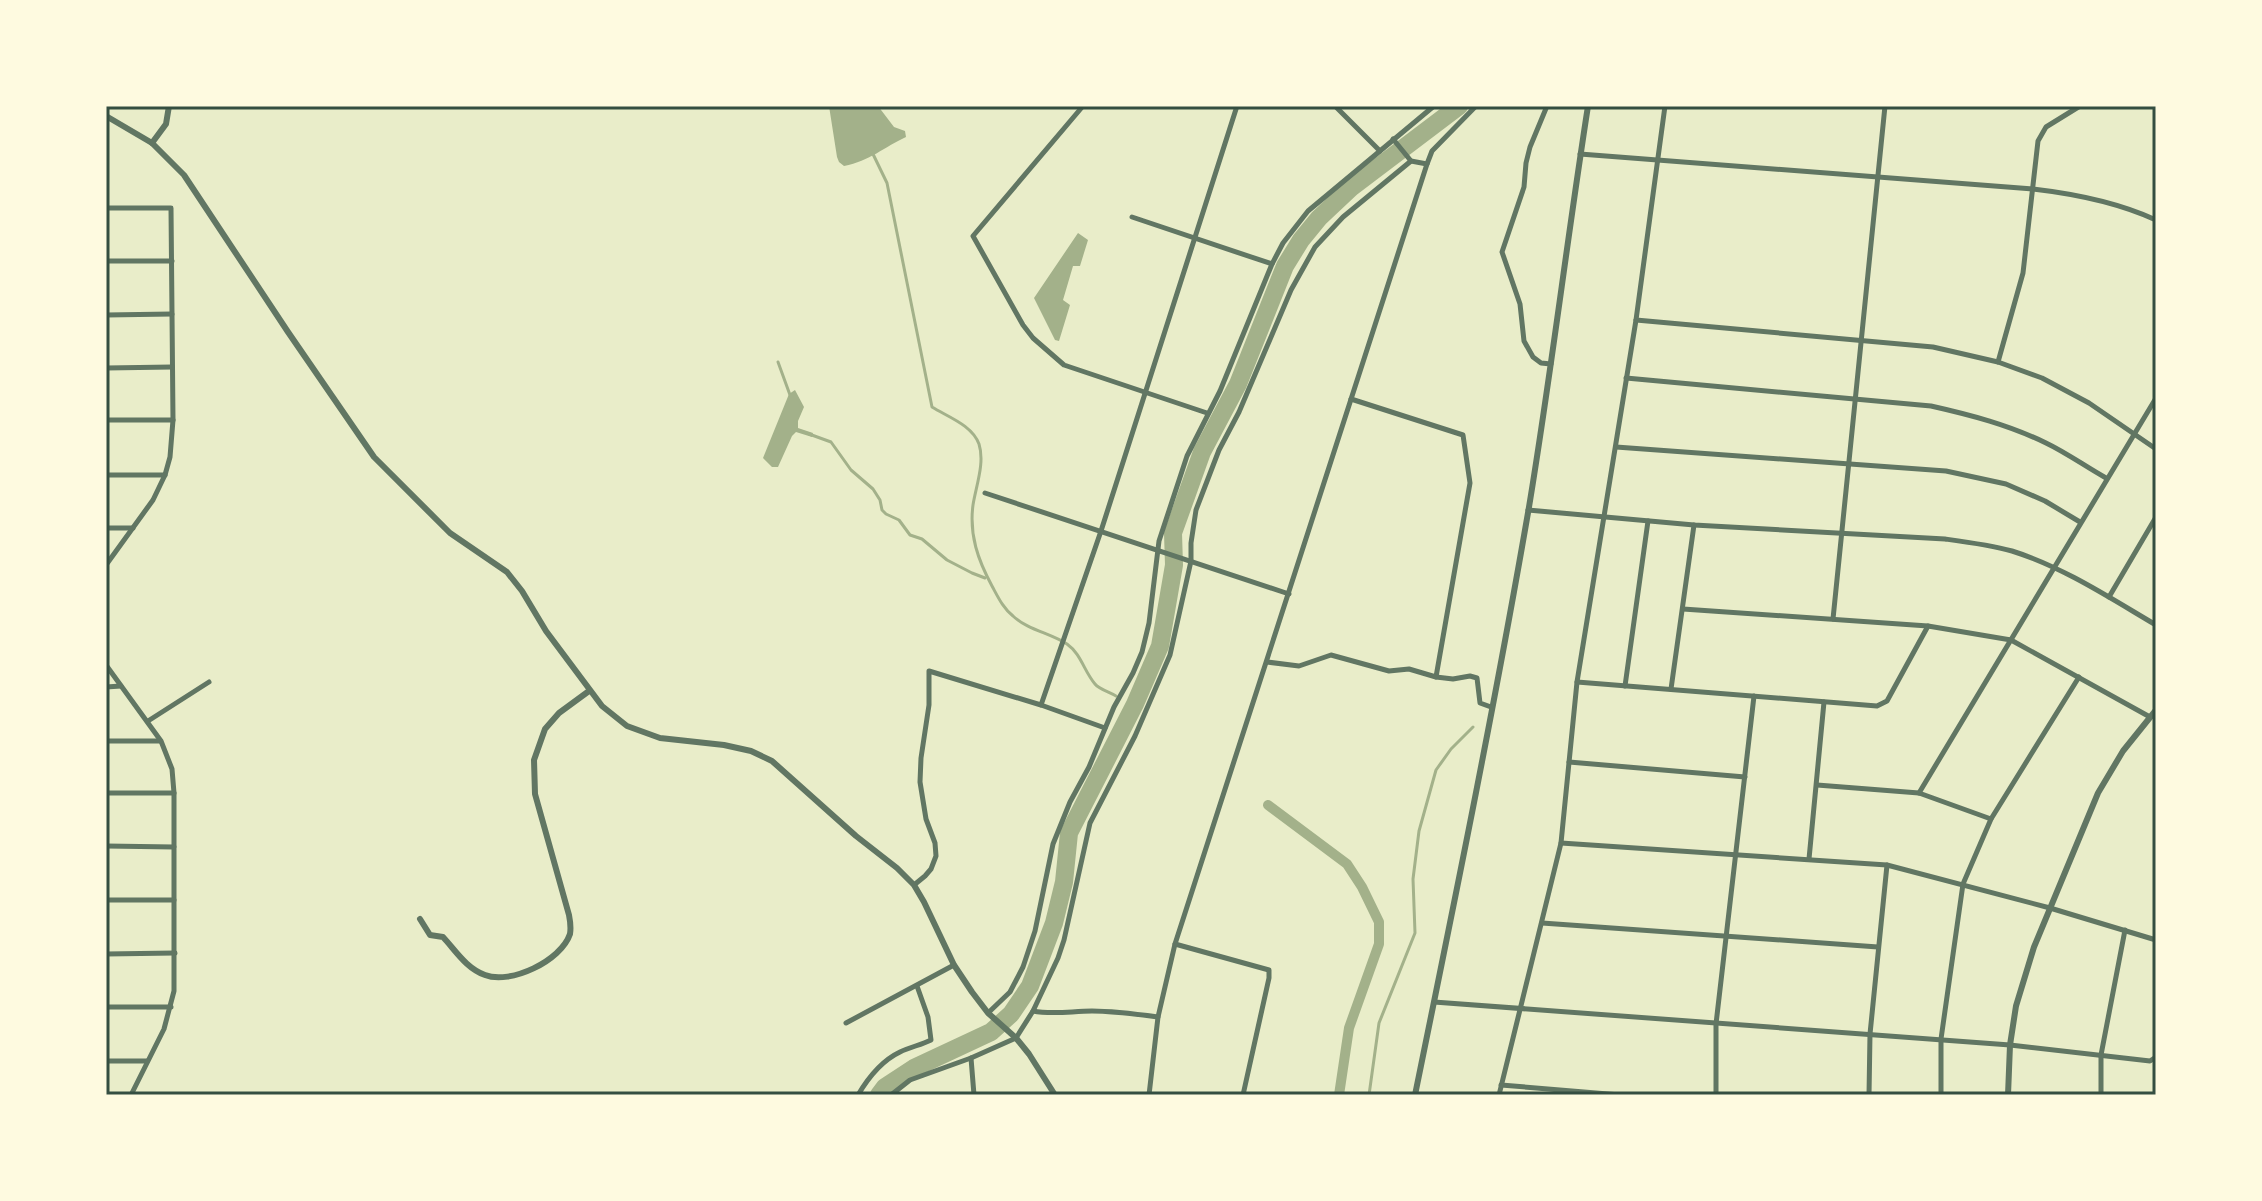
<svg xmlns="http://www.w3.org/2000/svg" width="2262" height="1201" viewBox="0 0 2262 1201" font-family="Commissioner,sans-serif">
<rect width="100%" height="100%" fill="#e9edc9"/>
<g fill="#a3b18a">
<path d="M 829,106 L 878,106 L 894,127 L 905,131 L 906,137 C 884,147 870,161 844,166 L 839,162 L 837,157 Z"/>
<path d="M 1078,233 L 1088,240 L 1080,266 L 1073,266 L 1063,300 L 1070,305 L 1059,341 L 1055,340 L 1034,298 Z"/>
<path d="M 795,390 L 804,407 L 798,421 L 798,428 L 813,433 L 812,437 L 796,432 L 792,436 L 778,467 L 772,467 L 763,458 L 789,394 Z"/>
</g>
<g fill="none" stroke-linecap="round" stroke-linejoin="round">
<g stroke="#a3b18a" stroke-width="3">
<path d="M 872,152 L 887,183 L 932,407 C 948,417 972,425 979,444 C 985,463 976,486 973,505 C 969,535 978,560 992,586 C 998,597 1003,608 1013,616 C 1028,630 1050,633 1067,644 C 1081,654 1084,671 1095,684 C 1099,689 1109,692 1116,696"/>
<path d="M 778,362 L 790,395"/>
<path d="M 809,434 L 831,442 L 851,470 L 873,489 L 880,500 L 882,510 L 886,514 L 899,520 L 910,535 L 922,539 L 947,560 L 972,573 L 985,578"/>
<path d="M 1369,1095 L 1379,1023 L 1415,933 L 1413,879 L 1419,831 L 1436,770 L 1451,749 L 1473,727"/>
</g>
<path stroke="#a3b18a" stroke-width="10" d="M 1268,805 L 1347,864 L 1362,887 L 1379,922 L 1379,944 L 1349,1028 L 1339,1095"/>
<path stroke="#a3b18a" stroke-width="18" d="M 879,1095 L 885,1087 L 914,1068 L 991,1032 L 1011,1014 L 1030,986 L 1054,923 L 1064,882 L 1069,833 L 1135,704 L 1160,646 L 1174,565 L 1173,533 L 1202,452 L 1238,384 L 1285,266 L 1301,240 L 1319,218 L 1352,187 L 1459,106"/>
<g stroke="#617663" stroke-width="5">
<path d="M 1083,106 L 973,236 L 1023,325 L 1033,338 L 1064,365 L 1207,413"/>
<path d="M 1335,106 L 1380,151"/>
<path d="M 1547,106 L 1530,147 L 1526,163 L 1524,187 L 1502,252 L 1520,304 L 1524,341 L 1533,357 L 1541,363 L 1551,364"/>
<path d="M 1393,139 L 1411,161 L 1427,164"/>
<path d="M 1580,154 L 2033,189 C 2076,194 2117,202 2156,220"/>
<path d="M 106,208 L 171,208 L 173,420 L 170,457 L 165,475 L 153,500 L 106,565"/>
<path d="M 1132,217 L 1272,264"/>
<path d="M 106,261 L 172,261"/>
<path d="M 106,315 L 172,314"/>
<path d="M 1636,320 L 1933,347 L 1998,362 L 2042,378 L 2089,403 L 2156,449"/>
<path d="M 1998,362 L 2023,273 L 2038,141 L 2046,127 L 2080,106"/>
<path d="M 106,368 L 172,367"/>
<path d="M 1626,378 L 1931,406 C 1971,415 2009,425 2046,443 C 2067,453 2086,467 2106,478"/>
<path d="M 1351,399 L 1463,435 L 1470,483 L 1436,677"/>
<path d="M 106,420 L 173,420"/>
<path d="M 1616,447 L 1946,471 L 2006,484 L 2045,501 L 2080,522"/>
<path d="M 106,475 L 165,475"/>
<path d="M 985,493 L 1289,594"/>
<path d="M 1528,510 L 1694,525 L 1945,539 C 1967,542 1990,545 2012,551 C 2063,567 2110,598 2156,625"/>
<path d="M 106,528 L 133,528"/>
<path d="M 2109,597 L 2156,517"/>
<path d="M 1683,609 L 1928,626 L 2011,640 L 2150,717"/>
<path d="M 1833,619 L 1885,106"/>
<path d="M 1267,662 L 1299,666 L 1331,655 L 1389,671 L 1409,669 L 1436,677 L 1453,679 L 1470,676 L 1477,678 L 1480,703 L 1491,707"/>
<path d="M 106,665 L 161,741 L 172,769 L 174,793 L 174,991 L 164,1029 L 131,1095"/>
<path d="M 1577,682 L 1877,706 L 1887,701 L 1928,626"/>
<path d="M 1625,686 L 1648,521"/>
<path d="M 106,687 L 121,686"/>
<path d="M 1671,689 L 1694,525"/>
<path d="M 1041,705 L 1101,531 L 1237,106"/>
<path d="M 148,721 L 209,682"/>
<path d="M 106,741 L 160,741"/>
<path d="M 1569,762 L 1745,777"/>
<path d="M 1817,785 L 1919,793 L 1991,819"/>
<path d="M 106,793 L 174,793"/>
<path d="M 1919,793 L 2156,398"/>
<path d="M 1561,843 L 1887,865 L 2050,908 L 2156,940"/>
<path d="M 106,846 L 174,847"/>
<path d="M 1809,859 L 1824,702"/>
<path d="M 914,885 L 925,876 L 931,869 L 936,856 L 935,843 L 926,819 L 920,782 L 921,758 L 929,705 L 929,671 L 1041,705 L 1105,728"/>
<path d="M 106,900 L 174,900"/>
<path d="M 1542,923 L 1878,947"/>
<path d="M 1175,944 L 1269,970 L 1269,978 L 1243,1095"/>
<path d="M 106,954 L 175,953"/>
<path d="M 1434,1002 L 2010,1045 L 2150,1061 L 2156,1057"/>
<path d="M 106,1007 L 171,1007"/>
<path d="M 1033,1011 C 1053,1015 1072,1011 1092,1011 C 1114,1011 1136,1014 1158,1017"/>
<path d="M 988,1013 L 1010,992 L 1023,967 L 1035,931 L 1053,844 L 1070,802 L 1089,767 L 1114,707 L 1133,673 L 1142,652 L 1149,623 L 1159,541 L 1187,456 L 1220,391 L 1272,264 L 1283,243 L 1308,211 L 1434,106"/>
<path d="M 846,1023 L 954,965"/>
<path d="M 971,1058 L 974,1095"/>
<path d="M 106,1061 L 147,1061"/>
<path d="M 1501,1085 L 1620,1095"/>
<path d="M 790,1095 L 793,1095"/>
<path d="M 858,1095 C 868,1078 881,1061 900,1052 C 910,1047 921,1045 931,1040 L 928,1017 L 917,986"/>
<path d="M 891,1095 L 910,1080 L 971,1058 L 1016,1038 L 1033,1011 L 1058,958 L 1064,940 L 1090,823 L 1135,736 L 1170,655 L 1191,561 L 1191,543 L 1196,510 L 1219,450 L 1239,412 L 1291,290 L 1315,247 L 1343,217 L 1411,161"/>
<path d="M 1149,1095 L 1158,1017 L 1175,944 L 1427,164 L 1432,151 L 1476,106"/>
<path d="M 1499,1095 L 1561,843 L 1577,682 L 1636,320 L 1665,106"/>
<path d="M 1716,1095 L 1716,1024 L 1754,696"/>
<path d="M 1869,1095 L 1870,1034 L 1887,865"/>
<path d="M 1941,1095 L 1941,1039 L 1963,884 L 1991,819 L 2079,677"/>
<path d="M 2101,1095 L 2101,1055 L 2125,930"/>
</g>
<g stroke="#617663" stroke-width="6">
<path d="M 106,116 L 152,143 L 184,175 L 288,332 L 374,457 L 450,533 L 507,572 L 522,591 L 546,631 L 602,706 L 627,726 L 660,738 L 724,745 L 751,751 L 772,761 L 856,836 L 897,868 L 914,885 L 924,902 L 954,965 L 972,992 L 988,1013 L 1016,1038 L 1029,1054 L 1055,1095"/>
<path d="M 152,143 L 166,124 L 169,106"/>
<path d="M 420,919 L 430,935 L 443,937 C 456,951 466,968 485,975 C 510,985 561,961 570,934 C 571,928 570,920 569,915 L 535,794 L 534,760 L 545,729 L 559,713 L 589,691"/>
<path d="M 1415,1095 C 1455,899 1495,704 1529,507 C 1551,374 1567,240 1588,106"/>
<path d="M 2008,1095 L 2010,1045 L 2016,1006 L 2034,947 L 2098,793 L 2123,751 L 2156,710"/>
</g>
</g>
<rect width="2262" height="1201" fill="none" stroke="#fefae0" stroke-width="216"/>
<rect x="108" y="108" width="2046" height="985" fill="none" stroke="#344e41" stroke-width="3"/>
</svg>
